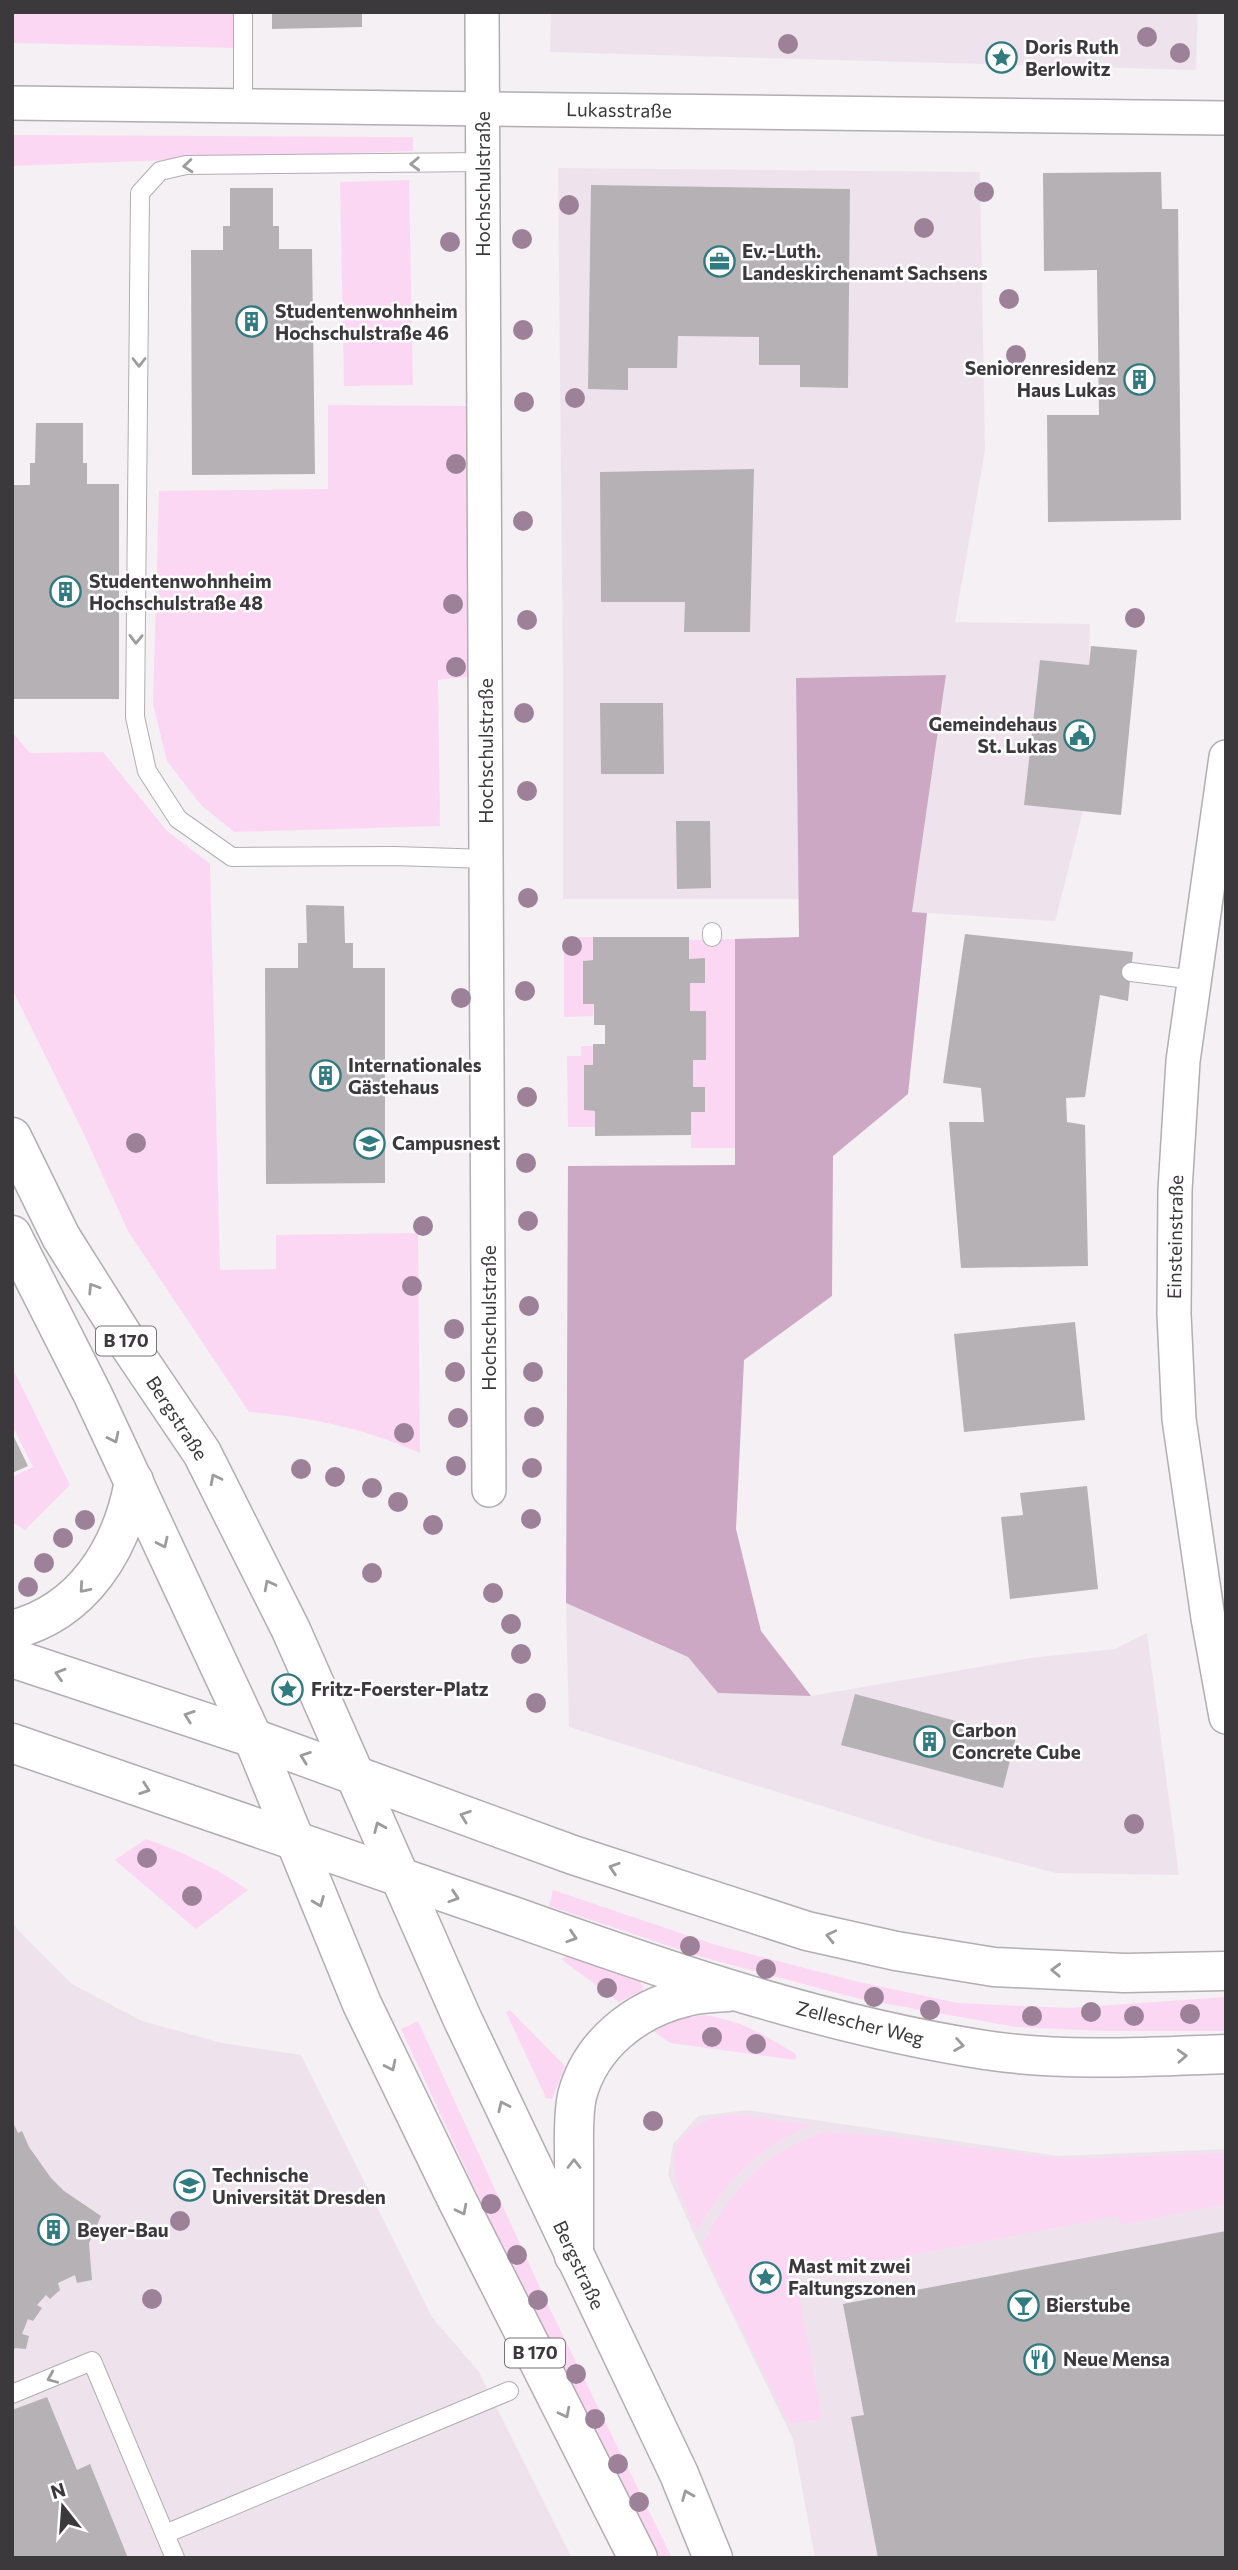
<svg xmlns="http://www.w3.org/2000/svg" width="1238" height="2570" viewBox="0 0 1238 2570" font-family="Commissioner,sans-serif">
<rect width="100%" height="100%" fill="#f5f0f4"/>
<g fill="#eee3ec">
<path d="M 551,12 L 1198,12 L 1196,70 L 550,52 Z"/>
<path d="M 558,168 L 980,172 L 985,450 L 955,622 L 1090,624 L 1089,665 L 1067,663 L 1054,808 L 1083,811 L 1055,921 L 912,912 L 946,675 L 796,678 L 799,899 L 563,899 L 563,682 Z"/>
<path d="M 566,1603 L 688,1657 L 718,1693 L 811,1696 L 1031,1658 L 1115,1649 L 1147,1633 L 1179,1875 L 1056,1873 L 934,1841 L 569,1727 Z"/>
<path d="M 12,1920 L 18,1930 L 72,1984 L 142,2021 L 222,2043 L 301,2055 L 432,2317 L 479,2372 L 572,2558 L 12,2558 Z"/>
<path d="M 747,2110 L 1059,2156 L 1226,2149 L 1226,2558 L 815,2558 L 793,2439 L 700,2248 L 668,2175 L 673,2144 L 698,2116 Z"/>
</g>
<g fill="#fcd7f4">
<path d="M 12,12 L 238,12 L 238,48 L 12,43 Z"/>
<path d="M 12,135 L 413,137 L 413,151 L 12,166 Z"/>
<path d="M 409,180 L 413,385 L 344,386 L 340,182 Z"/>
<path d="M 328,405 L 473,406 L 475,676 L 438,680 L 440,826 L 234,832 L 200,804 L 167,761 L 153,704 L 159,491 L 328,489 Z"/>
<path d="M 12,732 L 30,753 L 103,752 L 167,831 L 210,864 L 220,1270 L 276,1269 L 276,1235 L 418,1233 L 420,1453 C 365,1428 309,1417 249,1412 L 128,1231 L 82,1130 L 12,989 Z"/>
<path d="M 564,937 L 593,937 L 593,960 L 583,961 L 583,1004 L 594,1004 L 593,1016 L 564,1017 Z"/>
<path d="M 735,939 L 736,1148 L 691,1148 L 691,1112 L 705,1112 L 705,1087 L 693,1087 L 693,1060 L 706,1060 L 706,1012 L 690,1011 L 690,983 L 705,983 L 704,958 L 689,959 L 689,940 Z"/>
<path d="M 581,1046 L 593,1046 L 593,1065 L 584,1065 L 584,1110 L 595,1111 L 595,1127 L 568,1127 L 567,1056 L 581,1056 Z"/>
<path d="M 12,1367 L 70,1485 L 25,1530 L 12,1522 L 12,1477 L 33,1467 L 12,1425 Z"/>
<path d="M 146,1839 C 183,1852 216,1868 248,1890 L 196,1929 L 115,1860 Z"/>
<path d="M 553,1890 L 719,1946 L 859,1982 L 958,2003 L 1068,2008 L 1226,1997 L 1226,2031 L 1103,2031 L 1016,2027 L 860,1999 L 702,1957 L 549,1906 Z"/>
<path d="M 567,1956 L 639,1980 L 643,1987 L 642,1991 L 619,2002 L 561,1959 Z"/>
<path d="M 510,2010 L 565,2066 L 552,2099 L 546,2098 L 506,2012 Z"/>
<path d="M 703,2015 C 742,2020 764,2035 796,2054 L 796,2060 L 670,2043 L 652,2030 L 680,2019 Z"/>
<path d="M 418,2021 L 548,2305 L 672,2558 L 658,2558 L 481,2202 L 401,2029 Z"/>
<path d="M 732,2114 L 811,2125 C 759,2146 724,2183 697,2231 C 669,2174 652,2130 732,2114 Z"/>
<path d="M 824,2132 L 883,2136 L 1064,2159 L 1226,2153 L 1226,2204 L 1121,2225 L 1118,2216 L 796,2277 L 822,2419 L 789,2424 L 716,2277 L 702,2244 C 723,2208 744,2176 779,2153 C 793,2144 810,2138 824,2132 Z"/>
</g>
<path fill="#cca8c5" d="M 946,675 L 912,912 L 927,913 L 908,1094 L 833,1156 L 832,1296 L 744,1360 L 736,1529 L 761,1631 L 811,1696 L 718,1693 L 688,1657 L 566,1603 L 568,1166 L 735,1165 L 735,939 L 799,937 L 796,678 Z"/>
<g fill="#b6b1b5">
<path d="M 272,12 L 362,12 L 362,27 L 272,29 Z"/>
<path d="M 1161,172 L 1162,209 L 1178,209 L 1181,520 L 1048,522 L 1047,415 L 1099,415 L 1098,343 L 1097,270 L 1044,271 L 1043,173 Z"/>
<path d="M 591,185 L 850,189 L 848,388 L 800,387 L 800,365 L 759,365 L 759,337 L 678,336 L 677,368 L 628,368 L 628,390 L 588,389 Z"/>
<path d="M 230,188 L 273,188 L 273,226 L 279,226 L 279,249 L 312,249 L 315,474 L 192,475 L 191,250 L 223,250 L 223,226 L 230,226 Z"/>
<path d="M 36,423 L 83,423 L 83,463 L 87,463 L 87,484 L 119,484 L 119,699 L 12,699 L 12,485 L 30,485 L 30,463 L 35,463 Z"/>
<path d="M 754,469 L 750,632 L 684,632 L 685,602 L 601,602 L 600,472 Z"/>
<path d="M 1091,646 L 1137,650 L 1121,815 L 1024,805 L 1040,660 L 1089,665 Z"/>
<path d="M 600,703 L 663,703 L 664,774 L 601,774 Z"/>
<path d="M 676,821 L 710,821 L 711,888 L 677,889 Z"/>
<path d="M 306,905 L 344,906 L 345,943 L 353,943 L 353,968 L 385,968 L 385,1183 L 266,1184 L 265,968 L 298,968 L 298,943 L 307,943 Z"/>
<path d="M 965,934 L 1133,952 L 1128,1001 L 1100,995 L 1085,1097 L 1066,1098 L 1067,1122 L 1085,1125 L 1088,1266 L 961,1268 L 949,1122 L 984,1122 L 981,1088 L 943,1083 Z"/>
<path d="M 593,937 L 689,937 L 689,959 L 705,958 L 705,983 L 690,983 L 690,1011 L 706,1011 L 706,1060 L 693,1060 L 693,1087 L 705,1087 L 705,1112 L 691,1112 L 691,1135 L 595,1136 L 595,1111 L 584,1110 L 584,1065 L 593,1065 L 593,1044 L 605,1044 L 605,1025 L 594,1025 L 594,1004 L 583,1004 L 583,961 L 593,960 Z"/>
<path d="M 1075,1322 L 1085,1420 L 964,1432 L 954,1334 Z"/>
<path d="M 12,1433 L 28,1466 L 12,1473 Z"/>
<path d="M 1087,1486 L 1098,1589 L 1010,1599 L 1001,1517 L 1023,1515 L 1020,1493 Z"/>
<path d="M 855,1694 L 1016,1737 L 1003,1788 L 841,1745 Z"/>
<path d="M 12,2120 L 18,2133 L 22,2131 L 29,2147 L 51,2178 L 64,2191 L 101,2216 L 89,2243 L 92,2280 L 77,2283 L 75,2275 L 58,2283 L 60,2290 L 50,2299 L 46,2295 L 37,2305 L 42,2308 L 33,2321 L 28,2319 L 22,2334 L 29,2336 L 26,2349 L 15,2348 L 12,2354 Z"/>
<path d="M 1226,2231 L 1226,2558 L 878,2558 L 851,2417 L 864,2415 L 843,2304 Z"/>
<path d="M 47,2397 L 77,2470 L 90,2464 L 128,2558 L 12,2558 L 12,2410 Z"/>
</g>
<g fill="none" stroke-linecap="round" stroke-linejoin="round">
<defs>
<g id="lane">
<path d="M 243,106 L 243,12"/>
<path d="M 483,162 L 186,165 L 160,171 L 140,193 L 135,717 L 147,771 L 178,819 L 232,857 L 395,856 L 487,859"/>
<path d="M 712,932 L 712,937"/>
<path d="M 1131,972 L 1196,980"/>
<path d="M 12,2394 L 92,2361 L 175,2558"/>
<path d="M 165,2534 L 509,2391"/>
</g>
<g id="street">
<path d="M 482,12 L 489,1490"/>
<path d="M 12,103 L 1226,118"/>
<path d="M 1226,757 L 1183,1061 L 1175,1190 L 1174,1314 L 1179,1419 L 1208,1618 L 1226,1717"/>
</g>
<g id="secondary">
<path d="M 12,1630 C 83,1612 122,1549 134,1481"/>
<path d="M 12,1658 L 253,1738 L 573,1855 L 807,1931 L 896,1951 L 994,1967 L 1124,1973 L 1226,1971"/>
<path d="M 12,1743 C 178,1800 344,1857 510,1915 C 664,1970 823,2025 985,2050 C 1065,2062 1145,2057 1226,2054"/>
<path d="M 574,2256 C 574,2223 574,2189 574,2155 C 574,2136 573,2115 577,2096 C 590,2045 635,2009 686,1997 C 699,1993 714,1993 728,1992"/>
</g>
<g id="primary">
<path d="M 12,1137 L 61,1237 L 129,1345 L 202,1453 L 291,1630 L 462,2018 L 679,2474 L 713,2558"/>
<path d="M 12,1235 L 93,1395 L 253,1738 L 362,2004 L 458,2202 L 638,2558"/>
</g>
</defs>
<use href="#lane" stroke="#b1adb0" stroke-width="20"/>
<use href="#street" stroke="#b1adb0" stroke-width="36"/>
<use href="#secondary" stroke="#b1adb0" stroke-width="41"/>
<use href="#primary" stroke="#b1adb0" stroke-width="41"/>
<use href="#lane" stroke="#fff" stroke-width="18"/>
<use href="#street" stroke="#fff" stroke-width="33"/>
<use href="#secondary" stroke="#fff" stroke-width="38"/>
<use href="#primary" stroke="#fff" stroke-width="38"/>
</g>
<g fill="#9c8199">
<circle cx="1147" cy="37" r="10"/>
<circle cx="788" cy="44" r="10"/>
<circle cx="1180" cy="53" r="10"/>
<circle cx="984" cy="192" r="10"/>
<circle cx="569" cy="205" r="10"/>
<circle cx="924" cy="228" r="10"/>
<circle cx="522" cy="239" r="10"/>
<circle cx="450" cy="242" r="10"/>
<circle cx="1009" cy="299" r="10"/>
<circle cx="523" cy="330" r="10"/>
<circle cx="1016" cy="355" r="10"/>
<circle cx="575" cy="398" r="10"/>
<circle cx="524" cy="402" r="10"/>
<circle cx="456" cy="464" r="10"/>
<circle cx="523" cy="521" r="10"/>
<circle cx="453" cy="604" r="10"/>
<circle cx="1135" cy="618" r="10"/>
<circle cx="527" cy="620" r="10"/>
<circle cx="456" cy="667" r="10"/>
<circle cx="524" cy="713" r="10"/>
<circle cx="527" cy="791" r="10"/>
<circle cx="528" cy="898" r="10"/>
<circle cx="572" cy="946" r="10"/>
<circle cx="525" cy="991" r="10"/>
<circle cx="461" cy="998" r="10"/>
<circle cx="527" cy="1097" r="10"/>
<circle cx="136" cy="1143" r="10"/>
<circle cx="526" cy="1163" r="10"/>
<circle cx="528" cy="1221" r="10"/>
<circle cx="423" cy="1226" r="10"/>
<circle cx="412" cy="1286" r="10"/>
<circle cx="529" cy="1306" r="10"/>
<circle cx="454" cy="1329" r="10"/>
<circle cx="455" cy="1372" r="10"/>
<circle cx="533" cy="1372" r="10"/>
<circle cx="534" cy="1417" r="10"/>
<circle cx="458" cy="1418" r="10"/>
<circle cx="404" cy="1433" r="10"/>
<circle cx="456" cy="1466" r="10"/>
<circle cx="532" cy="1468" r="10"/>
<circle cx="301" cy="1469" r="10"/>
<circle cx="335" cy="1477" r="10"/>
<circle cx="372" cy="1488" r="10"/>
<circle cx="398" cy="1502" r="10"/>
<circle cx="531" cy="1519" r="10"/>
<circle cx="85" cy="1520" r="10"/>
<circle cx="433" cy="1525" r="10"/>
<circle cx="63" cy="1538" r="10"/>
<circle cx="44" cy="1563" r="10"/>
<circle cx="372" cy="1573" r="10"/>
<circle cx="28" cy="1587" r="10"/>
<circle cx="493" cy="1593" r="10"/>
<circle cx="511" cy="1624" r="10"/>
<circle cx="521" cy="1654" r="10"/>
<circle cx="536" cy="1703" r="10"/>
<circle cx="1134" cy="1824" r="10"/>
<circle cx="147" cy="1858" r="10"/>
<circle cx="192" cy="1896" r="10"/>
<circle cx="690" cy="1946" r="10"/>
<circle cx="766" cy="1969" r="10"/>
<circle cx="607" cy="1988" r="10"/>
<circle cx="874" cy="1997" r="10"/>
<circle cx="930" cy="2010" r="10"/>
<circle cx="1091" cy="2012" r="10"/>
<circle cx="1190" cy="2014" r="10"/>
<circle cx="1032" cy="2016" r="10"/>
<circle cx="1134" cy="2016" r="10"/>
<circle cx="712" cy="2037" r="10"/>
<circle cx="756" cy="2044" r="10"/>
<circle cx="653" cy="2121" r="10"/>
<circle cx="491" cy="2204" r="10"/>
<circle cx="180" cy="2221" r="10"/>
<circle cx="517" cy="2255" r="10"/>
<circle cx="152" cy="2299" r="10"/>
<circle cx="538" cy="2300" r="10"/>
<circle cx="576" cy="2374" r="10"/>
<circle cx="595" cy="2419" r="10"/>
<circle cx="618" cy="2464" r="10"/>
<circle cx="639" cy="2502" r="10"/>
</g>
<defs><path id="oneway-chevron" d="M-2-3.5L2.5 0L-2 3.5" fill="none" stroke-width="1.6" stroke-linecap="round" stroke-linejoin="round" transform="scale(1.75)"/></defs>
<g stroke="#9d9c9d">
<use href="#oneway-chevron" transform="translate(415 164) rotate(178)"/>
<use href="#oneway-chevron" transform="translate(188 166) rotate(175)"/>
<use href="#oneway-chevron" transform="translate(139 362) rotate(90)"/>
<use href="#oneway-chevron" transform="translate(136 639) rotate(91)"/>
<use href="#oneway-chevron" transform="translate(93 1288) rotate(-122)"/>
<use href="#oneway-chevron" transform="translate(114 1438) rotate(64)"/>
<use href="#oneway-chevron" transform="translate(215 1479) rotate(-117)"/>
<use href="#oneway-chevron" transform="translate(163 1543) rotate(65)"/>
<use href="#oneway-chevron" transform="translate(269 1585) rotate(-117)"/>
<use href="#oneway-chevron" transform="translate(84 1588) rotate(131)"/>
<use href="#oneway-chevron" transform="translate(60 1674) rotate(-163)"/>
<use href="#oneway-chevron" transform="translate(189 1716) rotate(-161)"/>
<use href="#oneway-chevron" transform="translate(305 1757) rotate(-160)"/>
<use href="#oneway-chevron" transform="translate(145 1789) rotate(19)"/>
<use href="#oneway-chevron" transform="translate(465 1816) rotate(-160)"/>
<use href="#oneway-chevron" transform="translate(379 1827) rotate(-113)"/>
<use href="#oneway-chevron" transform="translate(614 1868) rotate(-162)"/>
<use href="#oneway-chevron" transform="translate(454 1897) rotate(18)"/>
<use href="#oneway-chevron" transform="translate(319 1902) rotate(68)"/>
<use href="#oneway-chevron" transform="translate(831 1936) rotate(-167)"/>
<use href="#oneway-chevron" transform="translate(572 1937) rotate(18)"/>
<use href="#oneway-chevron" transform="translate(1056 1970) rotate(-178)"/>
<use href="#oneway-chevron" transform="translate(959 2045) rotate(10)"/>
<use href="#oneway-chevron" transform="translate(1182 2056) rotate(-3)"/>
<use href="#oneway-chevron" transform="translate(391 2066) rotate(64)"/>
<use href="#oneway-chevron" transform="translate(503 2106) rotate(-115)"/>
<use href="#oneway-chevron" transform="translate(574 2164) rotate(-90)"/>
<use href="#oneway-chevron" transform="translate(462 2210) rotate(63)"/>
<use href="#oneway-chevron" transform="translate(52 2378) rotate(157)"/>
<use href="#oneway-chevron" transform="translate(565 2413) rotate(63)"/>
<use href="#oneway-chevron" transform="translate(687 2495) rotate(-112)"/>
</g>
<defs>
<symbol id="sight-ring" viewBox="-11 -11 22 22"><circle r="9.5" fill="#fff" stroke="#317a80" stroke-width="1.5"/><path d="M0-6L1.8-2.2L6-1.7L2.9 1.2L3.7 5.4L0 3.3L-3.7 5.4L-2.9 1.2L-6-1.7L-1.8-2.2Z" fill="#317a80"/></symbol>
<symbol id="office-ring" viewBox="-11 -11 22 22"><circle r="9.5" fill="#fff" stroke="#317a80" stroke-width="1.5"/><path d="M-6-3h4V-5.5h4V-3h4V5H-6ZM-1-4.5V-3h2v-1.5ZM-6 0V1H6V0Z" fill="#317a80"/></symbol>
<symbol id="building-ring" viewBox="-11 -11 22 22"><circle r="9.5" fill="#fff" stroke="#317a80" stroke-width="1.5"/><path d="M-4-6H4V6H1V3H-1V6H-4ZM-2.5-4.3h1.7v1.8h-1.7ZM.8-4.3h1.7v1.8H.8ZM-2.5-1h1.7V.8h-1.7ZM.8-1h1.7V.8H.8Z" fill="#317a80"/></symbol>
<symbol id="civic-ring" viewBox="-11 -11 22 22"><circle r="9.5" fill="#fff" stroke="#317a80" stroke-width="1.5"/><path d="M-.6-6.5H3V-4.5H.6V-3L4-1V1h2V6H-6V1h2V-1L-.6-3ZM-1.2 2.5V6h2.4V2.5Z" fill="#317a80"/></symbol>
<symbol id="school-ring" viewBox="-11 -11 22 22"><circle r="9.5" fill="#fff" stroke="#317a80" stroke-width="1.5"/><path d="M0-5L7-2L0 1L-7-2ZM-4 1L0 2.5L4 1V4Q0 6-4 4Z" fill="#317a80"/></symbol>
<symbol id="university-ring" viewBox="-11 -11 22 22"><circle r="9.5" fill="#fff" stroke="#317a80" stroke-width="1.5"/><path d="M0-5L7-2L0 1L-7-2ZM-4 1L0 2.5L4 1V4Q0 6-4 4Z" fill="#317a80"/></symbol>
<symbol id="bar-ring" viewBox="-11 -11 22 22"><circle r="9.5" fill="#fff" stroke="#317a80" stroke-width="1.5"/><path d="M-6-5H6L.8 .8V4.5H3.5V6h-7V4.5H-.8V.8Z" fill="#317a80"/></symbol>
<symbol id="restaurant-ring" viewBox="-11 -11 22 22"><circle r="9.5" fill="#fff" stroke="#317a80" stroke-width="1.5"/><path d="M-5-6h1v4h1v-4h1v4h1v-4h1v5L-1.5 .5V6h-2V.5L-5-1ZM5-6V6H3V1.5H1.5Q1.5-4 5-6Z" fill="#317a80"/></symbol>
</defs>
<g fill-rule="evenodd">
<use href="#sight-ring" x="984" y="40" width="35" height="35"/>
<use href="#office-ring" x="702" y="244" width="35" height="35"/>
<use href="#building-ring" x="234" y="304" width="35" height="35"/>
<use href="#building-ring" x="1122" y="362" width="35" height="35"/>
<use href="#building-ring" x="48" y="574" width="35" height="35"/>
<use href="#civic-ring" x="1062" y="718" width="35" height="35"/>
<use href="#building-ring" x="308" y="1058" width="35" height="35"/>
<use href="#school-ring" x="352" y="1126" width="35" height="35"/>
<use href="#sight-ring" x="270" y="1672" width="35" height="35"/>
<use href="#building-ring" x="912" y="1724" width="35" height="35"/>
<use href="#university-ring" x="172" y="2168" width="35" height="35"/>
<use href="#building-ring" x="36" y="2212" width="35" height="35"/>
<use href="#sight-ring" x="748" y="2260" width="35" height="35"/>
<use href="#bar-ring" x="1006" y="2288" width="35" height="35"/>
<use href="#restaurant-ring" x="1022" y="2342" width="35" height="35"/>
</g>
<g text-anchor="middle" stroke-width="5" stroke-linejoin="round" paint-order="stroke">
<g fill="#fff" stroke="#767476" stroke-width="2">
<rect x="96" y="1326.5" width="60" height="29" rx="5"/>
<rect x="505" y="2338.5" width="60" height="29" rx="5"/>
</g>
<g font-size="18" font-weight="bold" fill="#3b393b">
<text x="126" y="1347">B 170</text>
<text x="535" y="2359">B 170</text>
</g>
<g font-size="19" font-weight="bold" fill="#3b393b" stroke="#fff" text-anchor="start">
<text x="1025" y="54">Doris Ruth<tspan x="1025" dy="22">Berlowitz</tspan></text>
<text x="742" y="258">Ev.-Luth.<tspan x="742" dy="22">Landeskirchenamt Sachsens</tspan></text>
<text x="275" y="318">Studentenwohnheim<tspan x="275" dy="22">Hochschulstraße 46</tspan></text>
<text x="1116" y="375" text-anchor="end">Seniorenresidenz<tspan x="1116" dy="22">Haus Lukas</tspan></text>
<text x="89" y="588">Studentenwohnheim<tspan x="89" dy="22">Hochschulstraße 48</tspan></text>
<text x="1057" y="731" text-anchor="end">Gemeindehaus<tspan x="1057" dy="22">St. Lukas</tspan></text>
<text x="348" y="1072">Internationales<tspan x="348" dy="22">Gästehaus</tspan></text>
<text x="392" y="1150">Campusnest</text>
<text x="311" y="1696">Fritz-Foerster-Platz</text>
<text x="952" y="1737">Carbon<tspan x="952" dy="22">Concrete Cube</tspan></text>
<text x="212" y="2182">Technische<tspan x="212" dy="22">Universität Dresden</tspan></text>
<text x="77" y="2237">Beyer-Bau</text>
<text x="788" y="2273">Mast mit zwei<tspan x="788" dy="22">Faltungszonen</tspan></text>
<text x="1046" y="2312">Bierstube</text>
<text x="1063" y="2366">Neue Mensa</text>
</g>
<g font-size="19" fill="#3b393b" stroke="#fff">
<text transform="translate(619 110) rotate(1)" y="7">Lukasstraße</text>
<text transform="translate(483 184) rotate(-90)" y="7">Hochschulstraße</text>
<text transform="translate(486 751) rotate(-90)" y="7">Hochschulstraße</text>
<text transform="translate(1175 1237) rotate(-89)" y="7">Einsteinstraße</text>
<text transform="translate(489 1318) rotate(-90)" y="7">Hochschulstraße</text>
<text transform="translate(177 1418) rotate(57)" y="7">Bergstraße</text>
<text transform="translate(860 2023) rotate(14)" y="7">Zellescher Weg</text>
<text transform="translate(579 2265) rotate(65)" y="7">Bergstraße</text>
</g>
</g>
<rect width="1238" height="2570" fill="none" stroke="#3b393b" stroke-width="28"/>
<g transform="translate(63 2507) rotate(343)" stroke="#ffffff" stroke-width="5" paint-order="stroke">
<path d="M0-5L12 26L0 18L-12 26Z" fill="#3b393b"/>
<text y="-10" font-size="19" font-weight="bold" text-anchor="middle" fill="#3b393b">N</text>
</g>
</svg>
